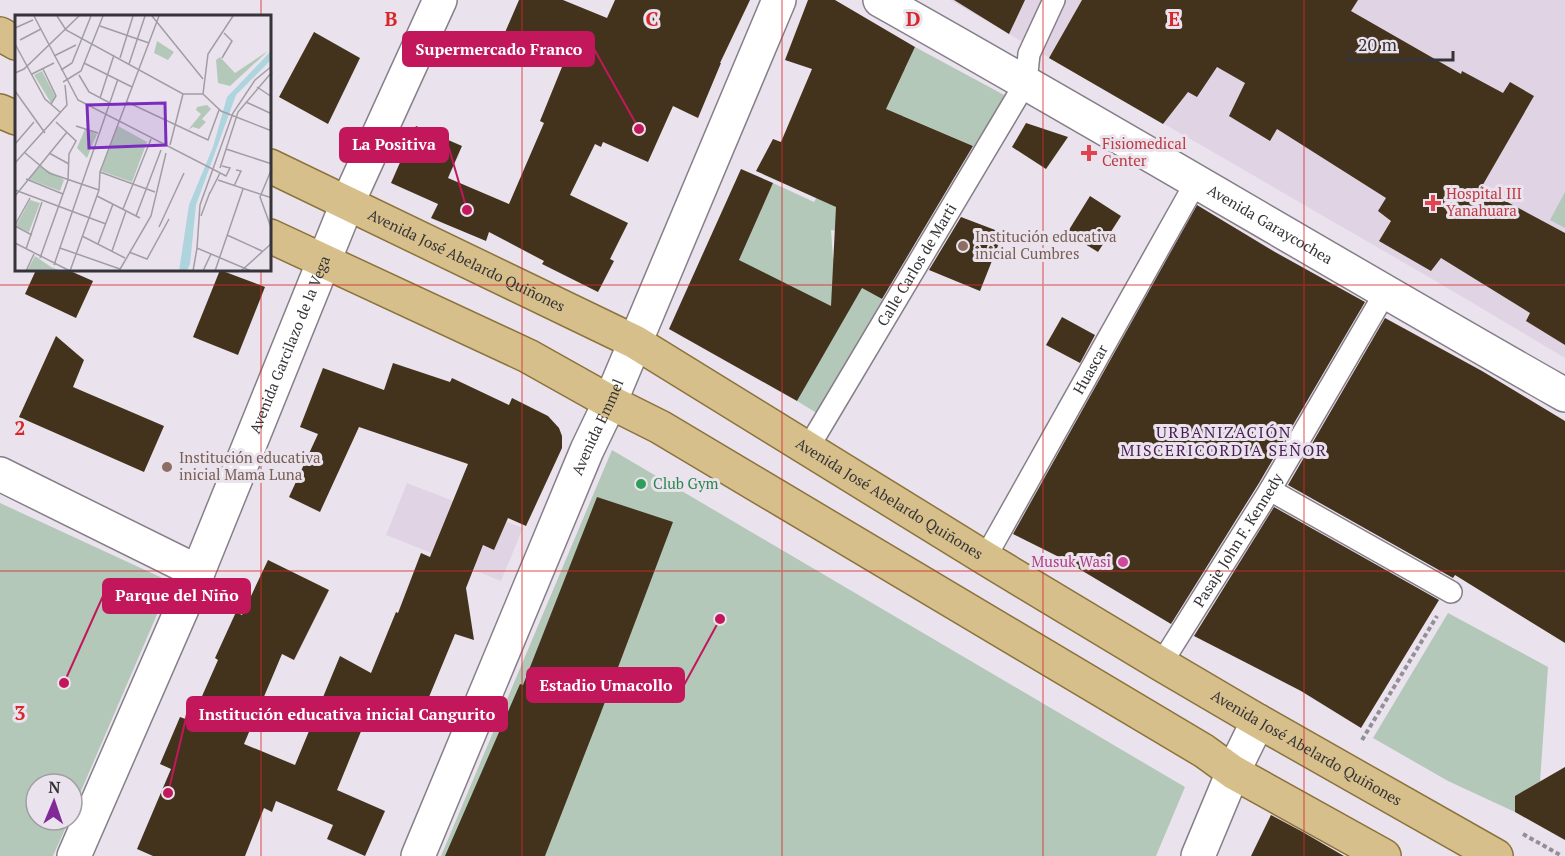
<svg xmlns="http://www.w3.org/2000/svg" width="1565" height="856" viewBox="0 0 1565 856" font-family="'PT Serif',serif">
<rect width="100%" height="100%" fill="#eae3ed"/>
<g fill="#e0d4e4">
<path d="M 950,0 L 1565,0 L 1565,358 L 1439,283 Z"/>
<path d="M 407,483 L 523,528 L 501,581 L 386,535 Z"/>
</g>
<g fill="#b3c8b9">
<path d="M 915,47 L 1006,96 L 976,147 L 903,116 L 853,233 L 831,230 L 833,258 L 846,265 L 852,282 L 883,300 L 820,415 L 797,401 L 845,316 L 739,260 L 773,183 L 814,202 L 893,62 L 905,69 Z"/>
<path d="M 1565,192 L 1565,228 L 1550,220 Z"/>
<path d="M 612,450 L 1185,787 L 1156,856 L 441,856 Z"/>
<path d="M 0,503 L 171,582 L 72,812 L 72,784 L 36,784 L 36,820 L 69,820 L 53,856 L 0,856 Z"/>
<path d="M 1448,613 L 1548,667 L 1540,782 L 1515,796 L 1515,812 L 1448,781 L 1373,738 Z"/>
</g>
<g fill="#43331d">
<path d="M 519,0 L 563,0 L 607,18 L 615,0 L 750,0 L 720,63 L 721,63 L 698,118 L 673,106 L 648,162 L 603,142 L 601,147 L 595,144 L 570,195 L 628,223 L 610,259 L 614,261 L 598,292 L 542,264 L 544,261 L 489,232 L 486,241 L 431,218 L 438,204 L 391,183 L 416,126 L 462,146 L 448,178 L 509,204 L 544,123 L 540,121 L 564,62 L 503,37 Z"/>
<path d="M 808,0 L 835,0 L 915,47 L 886,109 L 973,146 L 882,299 L 862,288 L 797,401 L 669,329 L 741,169 L 773,183 L 739,260 L 831,306 L 836,207 L 756,171 L 773,139 L 781,142 L 812,69 L 785,60 Z"/>
<path d="M 954,0 L 1025,0 L 1009,34 Z"/>
<path d="M 1082,0 L 1358,0 L 1351,11 L 1461,74 L 1462,71 L 1503,93 L 1510,82 L 1534,96 L 1481,188 L 1565,233 L 1565,345 L 1526,321 L 1530,313 L 1441,258 L 1431,271 L 1379,241 L 1391,221 L 1378,211 L 1386,198 L 1277,129 L 1270,141 L 1229,116 L 1245,83 L 1217,67 L 1197,97 L 1188,92 L 1163,124 L 1049,58 Z"/>
<path d="M 314,32 L 360,58 L 328,124 L 279,97 Z"/>
<path d="M 1026,123 L 1068,137 L 1046,169 L 1012,147 Z"/>
<path d="M 1090,196 L 1121,216 L 1098,252 L 1067,233 Z"/>
<path d="M 1197,205 L 1275,252 L 1365,302 L 1259,483 L 1171,624 L 1061,558 L 1013,534 Z"/>
<path d="M 961,217 L 1003,233 L 980,291 L 929,270 Z"/>
<path d="M 36,270 L 68,270 L 93,281 L 76,318 L 25,294 Z"/>
<path d="M 220,270 L 265,287 L 238,355 L 193,337 Z"/>
<path d="M 1062,317 L 1095,335 L 1080,363 L 1046,345 Z"/>
<path d="M 1385,318 L 1482,371 L 1565,421 L 1565,643 L 1455,575 L 1453,578 L 1288,485 Z"/>
<path d="M 56,336 L 84,360 L 73,387 L 164,426 L 144,472 L 19,417 Z"/>
<path d="M 393,363 L 450,382 L 452,378 L 509,405 L 512,398 L 548,416 L 559,428 L 562,436 L 562,448 L 526,526 L 508,518 L 494,550 L 483,545 L 466,588 L 474,640 L 455,634 L 417,726 L 371,707 L 337,790 L 385,811 L 365,856 L 327,839 L 333,825 L 276,801 L 272,812 L 264,808 L 245,856 L 153,856 L 137,849 L 171,769 L 160,764 L 180,717 L 191,721 L 218,660 L 215,658 L 236,612 L 242,615 L 268,560 L 329,590 L 294,660 L 282,654 L 244,744 L 295,765 L 340,656 L 371,673 L 396,612 L 398,613 L 421,553 L 430,557 L 468,464 L 359,427 L 320,512 L 289,497 L 318,434 L 300,427 L 323,368 L 384,390 Z"/>
<path d="M 597,497 L 673,522 L 600,715 L 545,856 L 445,856 L 520,684 L 523,685 Z"/>
<path d="M 1274,507 L 1439,600 L 1361,728 L 1301,691 L 1194,636 Z"/>
<path d="M 1565,767 L 1565,840 L 1515,812 L 1515,796 Z"/>
<path d="M 1271,815 L 1301,831 L 1344,856 L 1251,856 Z"/>
</g>
<g fill="none" stroke-linecap="round" stroke-linejoin="round">
<defs>
<g id="service">
<path id="s1" d="M 808,448 L 1026,82 L 1029,54 L 1054,0"/>
<path d="M 1270,490 L 1451,592"/>
<path id="s2" d="M 985,558 L 1196,182"/>
<path id="s3" d="M 1161,664 L 1270,490 L 1385,293"/>
</g>
<g id="minor">
<path id="s4" d="M 880,0 C 1110,129 1336,265 1565,395"/>
<path d="M 0,474 L 198,572"/>
<path id="s5" d="M 74,856 L 198,572 L 347,204 L 440,0"/>
<path d="M 1198,856 L 1233,772 L 1258,721"/>
</g>
<g id="tertiary">
<path id="s6" d="M 418,856 L 587,450 L 610,402 L 779,0"/>
</g>
<g id="primary">
<path d="M 0,34 L 16,43"/>
<path d="M 0,111 L 16,118"/>
<path id="s7" d="M 270,166 L 635,342 L 985,558 L 1161,664 L 1258,721 L 1496,856"/>
<path d="M 270,236 L 528,356 L 610,402 L 660,427 L 1204,751 L 1233,772 L 1384,856"/>
</g>
</defs>
<use href="#service" stroke="#867f89" stroke-width="24"/>
<use href="#minor" stroke="#867f89" stroke-width="36"/>
<use href="#tertiary" stroke="#867f89" stroke-width="36"/>
<use href="#primary" stroke="#8c733b" stroke-width="36"/>
<g stroke="#938f96" stroke-width="4" stroke-dasharray="4.5 3" stroke-linecap="butt">
<path d="M 1362,740 L 1437,616"/>
<path d="M 1523,834 L 1562,856"/>
</g>
<use href="#service" stroke="#fff" stroke-width="21"/>
<use href="#minor" stroke="#fff" stroke-width="33"/>
<use href="#tertiary" stroke="#fff" stroke-width="33"/>
<use href="#primary" stroke="#d6bf8b" stroke-width="33"/>
</g>
<path fill="none" stroke="#d62828" stroke-width="1.5" stroke-opacity="0.55" d="M 261,0 L 261,16M 522,0 L 522,856M 782,0 L 782,856M 1043,0 L 1043,856M 1304,0 L 1304,856M 261,270 L 261,856M 0,285 L 1565,285M 0,571 L 1565,571"/>
<g fill="#e0444e" stroke="#eae3ed" stroke-width="2">
<path d="M1086 144h6v6h6v6h-6v6h-6v-6h-6v-6h6z"/>
<path d="M1430 194h6v6h6v6h-6v6h-6v-6h-6v-6h6z"/>
</g>
<g fill="#8d6e63" stroke="#eae3ed" stroke-width="2">
<circle cx="963" cy="246" r="6"/>
<circle cx="167" cy="467" r="6"/>
</g>
<circle fill="#2e9e5b" stroke="#eae3ed" stroke-width="2" cx="641" cy="484" r="6"/>
<circle fill="#d1479c" stroke="#eae3ed" stroke-width="2" cx="1123" cy="562" r="6"/>
<g text-anchor="middle" stroke-width="6" stroke-linejoin="round" paint-order="stroke">
<g font-size="15" fill="#be3a42" stroke="#eae3ed" text-anchor="start">
<text x="1102" y="149">Fisiomedical<tspan x="1102" dy="17">Center</tspan></text>
<text x="1446" y="199">Hospital III<tspan x="1446" dy="17">Yanahuara</tspan></text>
</g>
<g font-size="15" fill="#363438" stroke="#eae3ed">
<text dy="5" stroke="none"><textPath href="#s4" startOffset="450">Avenida Garaycochea</textPath></text>
<text dy="5" stroke="none"><textPath href="#s7" startOffset="218">Avenida José Abelardo Quiñones</textPath></text>
<text dy="5" stroke="none"><textPath href="#s1" startOffset="213">Calle Carlos de Marti</textPath></text>
<text dy="5" stroke="none"><textPath href="#s5" startOffset="555">Avenida Garcilazo de la Vega</textPath></text>
<text dy="5" stroke="none"><textPath href="#s2" startOffset="216">Huascar</textPath></text>
<text dy="5" stroke="none"><textPath href="#s6" startOffset="465">Avenida Emmel</textPath></text>
<text dy="5" stroke="none"><textPath href="#s7" startOffset="704">Avenida José Abelardo Quiñones</textPath></text>
<text dy="5" stroke="none"><textPath href="#s3" startOffset="146">Pasaje John F. Kennedy</textPath></text>
<text dy="5" stroke="none"><textPath href="#s7" startOffset="1190">Avenida José Abelardo Quiñones</textPath></text>
</g>
<g font-size="15" fill="#785e54" stroke="#eae3ed" text-anchor="start">
<text x="975" y="242">Institución educativa<tspan x="975" dy="17">inicial Cumbres</tspan></text>
<text x="179" y="463">Institución educativa<tspan x="179" dy="17">inicial Mama Luna</tspan></text>
</g>
<g font-size="15" fill="#27864d" stroke="#eae3ed" text-anchor="start">
<text x="653" y="489">Club Gym</text>
</g>
<g font-size="15" fill="#b23c85" stroke="#eae3ed" text-anchor="end">
<text x="1111" y="567">Musuk Wasi</text>
</g>
<g font-size="16" letter-spacing="1.5" fill="#481e53" stroke="#eae3ed">
<text x="1224" y="438">URBANIZACIÓN<tspan x="1224" dy="18">MISCERICORDIA SEÑOR</tspan></text>
</g>
</g>
<g transform="translate(15 15)">
<rect width="256" height="256" fill="#eae3ed"/>
<path d="M 142,26 L 159,37 L 153,45 L 139,38 ZM 253,36 L 215,71 L 203,68 L 201,45 L 205,42 L 220,58 ZM 27,56 L 40,81 L 36,88 L 19,60 ZM 192,90 L 196,94 L 187,104 L 191,107 L 184,114 L 178,112 L 173,115 L 186,99 L 181,95 L 182,92 ZM 103,111 L 132,127 L 117,167 L 86,156 ZM 70,114 L 82,119 L 72,143 L 62,133 ZM 25,151 L 49,165 L 45,176 L 13,164 ZM 15,185 L 25,188 L 14,217 L 1,211 ZM 20,241 L 36,252 L 47,256 L 12,256 Z" fill="#b3c8b9"/>
<path d="M 256,36 L 256,45 L 221,80 L 181,190 L 175,249 L 172,256 L 164,256 L 174,190 L 198,132 L 212,82 Z" fill="#aed4de"/>
<path fill="none" stroke="#a29da5" stroke-width="1.5" d="M 19,1 L 63,85 L 211,161 L 215,153 L 207,151M 42,1 L 51,15 L 168,79 L 188,79M 137,1 L 188,64M 218,1 L 193,39 L 188,79 L 206,96 L 257,116M 85,11 L 134,28M 0,13 L 18,5M 5,25 L 26,14M 0,29 L 30,84 L 45,97M 39,41 L 61,30M 105,43 L 118,1M 207,43 L 217,26 L 209,18M 69,48 L 117,72M 114,49 L 130,1M 28,54 L 41,81 L 36,89M 46,55 L 57,48 L 76,1M 0,58 L 9,54 L 64,1M 17,59 L 39,48M 64,60 L 74,77 L 95,88M 48,67 L 66,56 L 88,1M 242,72 L 257,82M 0,76 L 30,118M 85,83 L 99,40M 112,87 L 193,125 L 204,95M 231,87 L 257,99M 61,111 L 83,118M 0,129 L 19,107M 155,130 L 168,79M 211,134 L 257,149M 9,137 L 34,158 L 84,175M 34,138 L 54,149M 0,148 L 52,90 L 50,70M 205,153 L 223,97 L 257,57M 257,153 L 245,182 L 257,215M 85,157 L 140,177M 11,164 L 48,179M 203,165 L 257,183M 219,171 L 226,156 L 221,155M 0,175 L 91,209M 195,178 L 205,158M 0,181 L 52,117M 82,181 L 125,203M 108,194 L 136,124M 121,201 L 146,135M 186,201 L 195,177M 0,210 L 15,183M 0,211 L 17,220M 144,212 L 169,158M 212,220 L 247,236M 67,221 L 110,243M 0,228 L 55,256M 83,229 L 98,189M 45,233 L 105,254M 182,233 L 185,190 L 218,98 L 240,65 L 257,51M 11,234 L 27,187M 97,236 L 111,196M 114,237 L 132,244 L 154,204M 25,243 L 53,165 L 54,139 L 61,126 L 41,107M 39,250 L 103,64M 11,256 L 19,239M 55,256 L 84,175 L 85,157 L 144,1M 104,256 L 136,201 L 151,138M 178,256 L 182,233 L 236,256M 188,256 L 196,239M 200,256 L 228,174M 226,256 L 257,228"/>
<path fill="#7b2cbf" fill-opacity="0.15" stroke="#7b2cbf" stroke-width="3" d="M 150,88 L 151,130 L 74,133 L 72,90 Z"/>
<rect width="256" height="256" fill="none" stroke="#363438" stroke-width="3"/>
</g>
<g font-size="20" text-anchor="middle" font-weight="bold" fill="#d62828" stroke="#eae3ed" stroke-width="6" stroke-linejoin="round" paint-order="stroke">
<text x="391" y="26">B</text>
<text x="652" y="26">C</text>
<text x="913" y="26">D</text>
<text x="1174" y="26">E</text>
<text x="20" y="435">2</text>
<text x="20" y="720">3</text>
</g>
<path fill="none" stroke="#c2185b" stroke-width="2" d="M639 129L594 49M467 210L448 145M64 683L103 596M720 619L684 685M168 793L187 714"/>
<g fill="#c2185b" stroke="#eae3ed" stroke-width="2">
<circle cx="639" cy="129" r="6"/>
<circle cx="467" cy="210" r="6"/>
<circle cx="64" cy="683" r="6"/>
<circle cx="720" cy="619" r="6"/>
<circle cx="168" cy="793" r="6"/>
</g>
<g fill="#c2185b" stroke="#c2185b" stroke-width="2">
<rect x="403" y="32" width="191" height="34" rx="6"/>
<rect x="340" y="128" width="108" height="34" rx="6"/>
<rect x="103" y="579" width="147" height="34" rx="6"/>
<rect x="527" y="668" width="157" height="34" rx="6"/>
<rect x="187" y="697" width="320" height="34" rx="6"/>
</g>
<g font-size="16" text-anchor="middle" font-weight="bold" fill="#fff">
<text x="499" y="55">Supermercado Franco</text>
<text x="394" y="150">La Positiva</text>
<text x="177" y="601">Parque del Niño</text>
<text x="606" y="691">Estadio Umacollo</text>
<text x="347" y="720">Institución educativa inicial Cangurito</text>
</g>
<g transform="translate(54 802) rotate(2)"><circle r="28" fill="#eae3ed" stroke="#a29da5" stroke-width="1.5"/>
<path d="M0-4.5L10 22L0 15L-10 22Z" fill="#812a97"/>
<text y="-9" font-size="16" font-weight="bold" text-anchor="middle" fill="#363438">N</text>
</g>
<path d="M1349 51v9h104v-9" fill="none" stroke="#363438" stroke-width="3"/>
<text x="1358" y="51" font-size="18" fill="#363438" stroke="#eae3ed" stroke-width="4.5" paint-order="stroke">20 m</text>
</svg>
